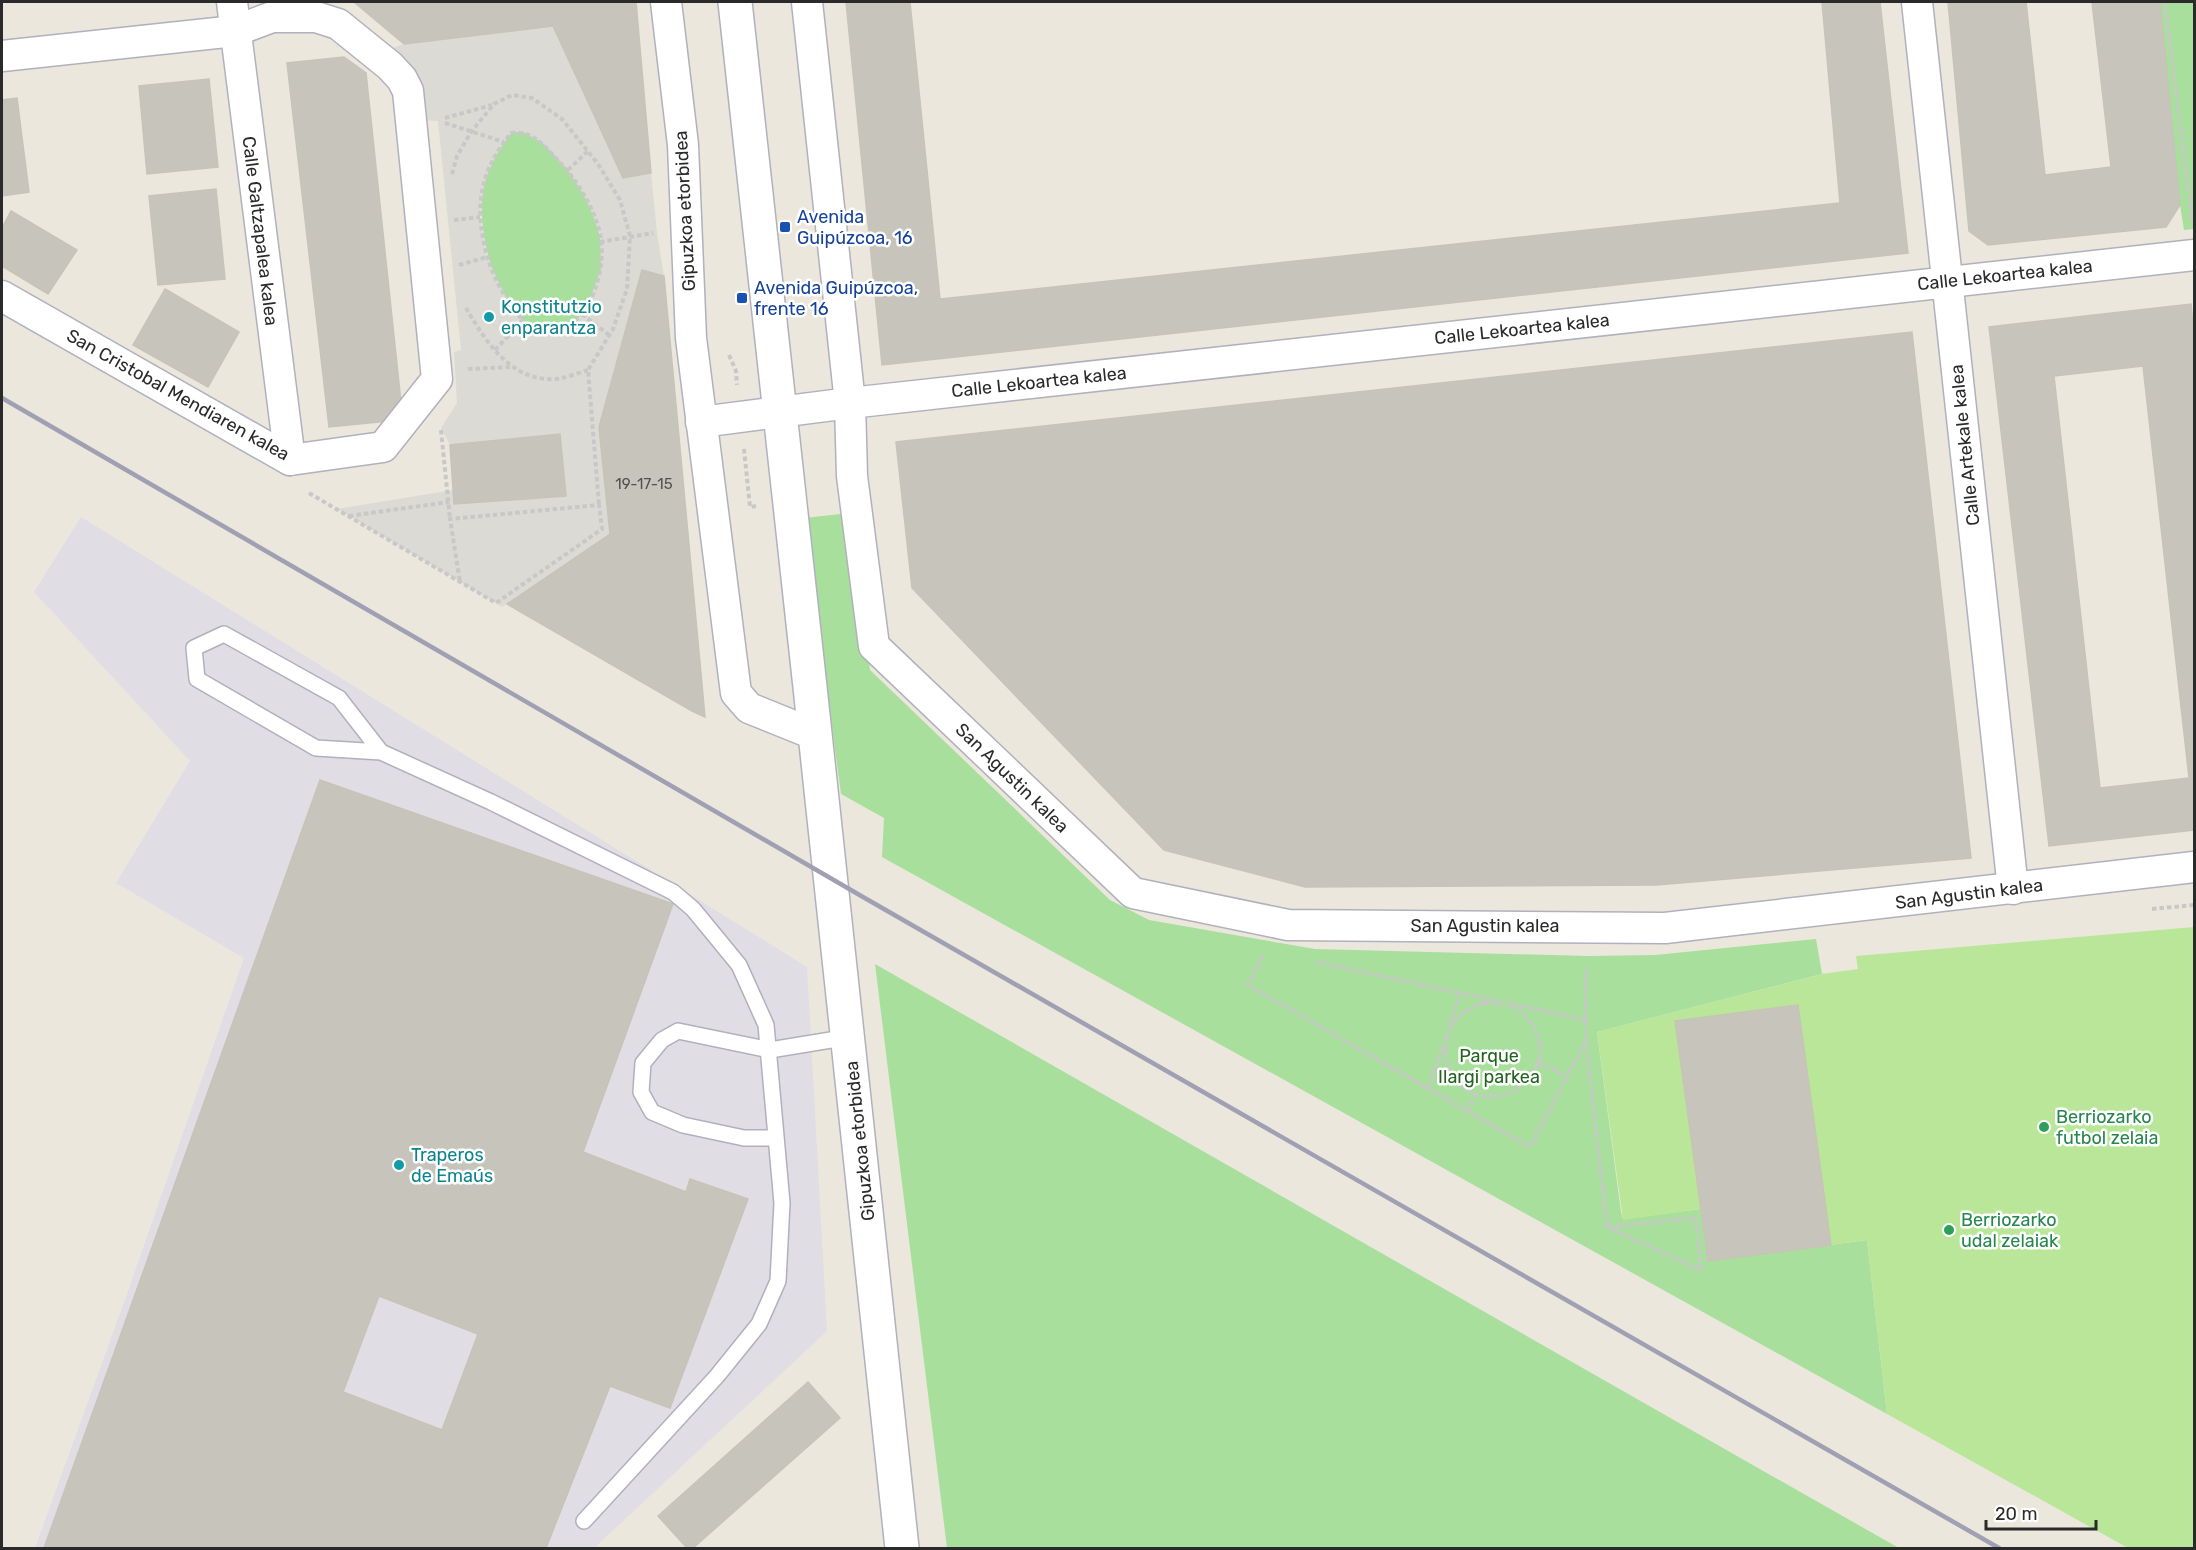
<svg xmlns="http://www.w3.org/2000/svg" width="2196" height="1550" viewBox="0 0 2196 1550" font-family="Rubik,sans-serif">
<rect width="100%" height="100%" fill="#ebe7dd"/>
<path fill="#e0dde4" d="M 81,517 L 807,967 L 827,1331 L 594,1548 L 35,1548 L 126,1297 L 244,958 L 116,883 L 190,761 L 34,592 Z"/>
<g fill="#a9df9c">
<path d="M 2160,2 L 2194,2 L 2194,229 L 2184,230 L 2180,205 Z"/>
<path d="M 522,131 C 528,135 536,138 542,142 C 573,167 610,229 601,271 C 599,279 594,288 591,296 C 586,311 574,328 558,331 C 498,341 472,222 485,181 C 490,164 500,147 511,133 Z"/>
<path d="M 850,513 L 870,670 L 1110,900 L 1149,920 L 1315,949 L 1589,956 L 1655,955 L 1816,939 L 1822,974 L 1597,1032 L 1621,1212 L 1623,1219 L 1701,1209 L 1708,1261 L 1867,1240 L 1887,1414 L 882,857 L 884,818 L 841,794 L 804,518 Z"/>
<path d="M 875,964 L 1765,1472 L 1899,1548 L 947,1548 Z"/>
</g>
<path fill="#bae699" d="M 2194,927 L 2194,1548 L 2128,1548 L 1887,1414 L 1867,1240 L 1708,1261 L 1700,1209 L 1623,1220 L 1597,1032 L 1822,974 L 1858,969 L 1856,956 Z"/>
<path fill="#dcdad4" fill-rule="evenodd" d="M 553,26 L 623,177 L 651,173 L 657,233 L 664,276 L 642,270 L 599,427 L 610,534 L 502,607 L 337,509 L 453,490 L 454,504 L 566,496 L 560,434 L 450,445 L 441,428 L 457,403 L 454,352 L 461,350 L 438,121 L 424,120 L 388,50 L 404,44 ZM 522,131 L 542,142 L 568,170 L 587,200 L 600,234 L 601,269 L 586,309 L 574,323 L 559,331 L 545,331 L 533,327 L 523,320 L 510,306 L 487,257 L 480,217 L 484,182 L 499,149 L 511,133 Z"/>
<g fill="#c7c5bb" stroke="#c7c3b7" stroke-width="1.5" fill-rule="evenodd">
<path d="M 354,2 L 636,2 L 651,173 L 623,178 L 553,26 L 404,44 Z"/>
<path d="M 846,2 L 910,2 L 940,299 L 1840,203 L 1822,2 L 1880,2 L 1908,253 L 882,365 Z"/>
<path d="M 1948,2 L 2026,2 L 2045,175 L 2111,167 L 2092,2 L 2160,2 L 2180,205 L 2166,227 L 1988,245 L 1969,231 Z"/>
<path d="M 344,57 L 366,73 L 401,402 L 389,421 L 329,427 L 287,63 Z"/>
<path d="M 209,79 L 218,167 L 147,174 L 139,86 Z"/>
<path d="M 17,98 L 29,192 L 2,196 L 2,100 Z"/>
<path d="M 216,189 L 225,279 L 158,285 L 149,196 Z"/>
<path d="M 11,211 L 77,250 L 48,294 L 2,266 L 2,228 Z"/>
<path d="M 642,270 L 664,276 L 705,717 L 692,711 L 507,604 L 610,534 L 599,427 Z"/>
<path d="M 165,289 L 239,332 L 208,387 L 133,345 Z"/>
<path d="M 2191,304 L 2194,335 L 2194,830 L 2049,846 L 1989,327 ZM 2143,366 L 2189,778 L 2100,788 L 2054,376 Z"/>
<path d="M 1912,332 L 1971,858 L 1657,885 L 1305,887 L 1164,850 L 912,588 L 896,442 Z"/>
<path d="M 560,434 L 566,496 L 454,504 L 450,445 Z"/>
<path d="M 320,780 L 673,904 L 583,1152 L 686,1192 L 690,1179 L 748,1199 L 670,1408 L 610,1386 L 546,1548 L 44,1548 ZM 379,1296 L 478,1334 L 442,1430 L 343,1392 Z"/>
<path d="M 1798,1005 L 1831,1245 L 1708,1261 L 1675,1021 Z"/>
<path d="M 808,1382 L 840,1418 L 693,1548 L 687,1548 L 658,1516 Z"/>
</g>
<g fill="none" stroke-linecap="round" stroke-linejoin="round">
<defs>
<g id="lane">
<path d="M 381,752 L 316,748 L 197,679 L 194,648 L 224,634 L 339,698 L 381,752 L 491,802 L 673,892 L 693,909 L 739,965 L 766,1025 L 782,1203 L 778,1281 L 759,1324 L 717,1376 L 584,1521"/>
<path d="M 775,1138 L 744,1138 L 683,1125 L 652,1112 L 641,1092 L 643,1063 L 662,1040 L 678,1031 L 770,1050 L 849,1037"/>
</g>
<g id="street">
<path d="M 232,2 L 290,460"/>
<path d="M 666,2 L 683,145 L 691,338 L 736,693 L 749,708 L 816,735"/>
<path d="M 807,2 L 850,403 L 852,476 L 874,646 L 1133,893 L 1288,925 L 1665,928 L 2194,867"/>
<path d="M 1917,2 L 2013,889"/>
<path d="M 2,56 L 235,31 L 272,17 L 316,17 L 338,24 L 390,66 L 402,79 L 408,91 L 437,379 L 383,447 L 290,460 L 2,296"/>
<path d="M 701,422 L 850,403 L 2194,255"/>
</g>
<path id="secondary" d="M 735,2 C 791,517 849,1033 902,1548"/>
</defs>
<use href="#lane" stroke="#b0b1bd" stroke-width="18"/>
<use href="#street" stroke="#b0b1bd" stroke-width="33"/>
<use href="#secondary" stroke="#b0b1bd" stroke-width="36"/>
<g stroke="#c8c8c8" stroke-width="4" stroke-dasharray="4.5 3" stroke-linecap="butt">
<path d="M 2165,2 L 2192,221"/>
<path d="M 445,118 L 492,105"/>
<path d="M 445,123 L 504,142"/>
<path d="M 568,170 L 588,151"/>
<path d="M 452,174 L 457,156 L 471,132 L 494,104 L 512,95 L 532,98 L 562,119 L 598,164 L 620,200 L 630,236 L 627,289 L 613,329 L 588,370 L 599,505"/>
<path d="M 454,220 L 480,217"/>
<path d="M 600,242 L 653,233"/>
<path d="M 459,265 L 487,257"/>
<path d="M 466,308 C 486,342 511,382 556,379 C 566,378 578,373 588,370"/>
<path d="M 582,314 L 609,335"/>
<path d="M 495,350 L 523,320 C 578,359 610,278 600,233 C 593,205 576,179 556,158 C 543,144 531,130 511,133 C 500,147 489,164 484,182 C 472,228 491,286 523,320"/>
<path d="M 729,355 L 736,371 L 737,385"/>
<path d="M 468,369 L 511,367"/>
<path d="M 441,430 L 450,519"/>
<path d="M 744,449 L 750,507 L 756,506"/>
<path d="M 309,493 L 496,603 L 602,529 L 599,505 L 450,519 L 460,582"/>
<path d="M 349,516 L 449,502"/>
<path d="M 2152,909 L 2194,905"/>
<path d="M 1263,956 L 1248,985 L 1530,1147 L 1586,1041 L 1586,968"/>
<path d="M 1317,962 L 1497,1001"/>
<path d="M 1483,1003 L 1511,1004 C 1518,1010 1526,1015 1531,1023 C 1564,1070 1498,1123 1458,1082 C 1448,1071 1444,1058 1446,1044 C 1447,1022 1464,1010 1483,1003 Z"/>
<path d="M 1513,1004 L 1586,1020"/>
<path d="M 1450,1025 L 1460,993"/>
<path d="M 1586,1042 L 1607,1227 L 1696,1218 L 1701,1270 L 1607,1227"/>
<path d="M 1538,1062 L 1567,1076"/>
<path d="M 1428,1088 L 1444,1044"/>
<path d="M 1467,1111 L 1476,1094"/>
</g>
<use href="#lane" stroke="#fff" stroke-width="15"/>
<use href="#street" stroke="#fff" stroke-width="30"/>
<use href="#secondary" stroke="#fff" stroke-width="33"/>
<path stroke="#a0a0b3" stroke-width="4.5" d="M 2,398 L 863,897 L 1999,1548"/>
</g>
<g fill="#1a4fb4" stroke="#fff" stroke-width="2">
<rect x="779" y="221" width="12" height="12" rx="3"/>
<rect x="736" y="292" width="12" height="12" rx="3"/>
</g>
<g fill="#0f9aa8" stroke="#fff" stroke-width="2">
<circle cx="489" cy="317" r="6"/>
<circle cx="399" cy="1165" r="6"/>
</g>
<g fill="#2e9e5b" stroke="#fff" stroke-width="2">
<circle cx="2044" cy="1127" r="6"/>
<circle cx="1949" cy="1230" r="6"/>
</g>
<g text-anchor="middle" stroke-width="5" stroke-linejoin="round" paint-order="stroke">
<g font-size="15" fill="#51514e">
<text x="644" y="489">19-17-15</text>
</g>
<g font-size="18" fill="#2a2a2a" stroke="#fff">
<text transform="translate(685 211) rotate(-93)" y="6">Gipuzkoa etorbidea</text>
<text transform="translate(260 231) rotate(83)" y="6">Calle Galtzapalea kalea</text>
<text transform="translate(2005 275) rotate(-6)" y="6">Calle Lekoartea kalea</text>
<text transform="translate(1522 329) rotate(-6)" y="6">Calle Lekoartea kalea</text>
<text transform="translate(1039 382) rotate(-6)" y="6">Calle Lekoartea kalea</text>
<text transform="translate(178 395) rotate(29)" y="6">San Cristobal Mendiaren kalea</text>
<text transform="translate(1965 445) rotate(-96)" y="6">Calle Artekale kalea</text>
<text transform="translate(1012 778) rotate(44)" y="6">San Agustin kalea</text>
<text transform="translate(1969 894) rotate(-7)" y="6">San Agustin kalea</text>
<text x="1485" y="932">San Agustin kalea</text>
<text transform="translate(860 1141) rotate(-96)" y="6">Gipuzkoa etorbidea</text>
</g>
<g font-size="18" fill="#164399" stroke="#fff" text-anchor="start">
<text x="797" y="223">Avenida<tspan x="797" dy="21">Guipúzcoa, 16</tspan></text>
<text x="754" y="294">Avenida Guipúzcoa,<tspan x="754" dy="21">frente 16</tspan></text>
</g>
<g font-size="18" fill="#0d838f" stroke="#fff" text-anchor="start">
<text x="501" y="313">Konstitutzio<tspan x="501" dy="21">enparantza</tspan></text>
<text x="411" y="1161">Traperos<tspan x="411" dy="21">de Emaús</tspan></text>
</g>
<g font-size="18" fill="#22631e" stroke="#fff">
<text x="1489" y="1062">Parque<tspan x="1489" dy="21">Ilargi parkea</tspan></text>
</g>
<g font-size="18" fill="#27864d" stroke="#fff" text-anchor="start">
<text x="2056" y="1123">Berriozarko<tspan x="2056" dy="21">futbol zelaia</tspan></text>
<text x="1961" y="1226">Berriozarko<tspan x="1961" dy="21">udal zelaiak</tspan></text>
</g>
</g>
<rect width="2196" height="1550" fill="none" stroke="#2a2a2a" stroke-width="6"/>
<path d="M1986 1520v9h110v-9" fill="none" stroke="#2a2a2a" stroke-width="3"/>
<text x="1995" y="1520" font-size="18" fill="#2a2a2a" stroke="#ffffff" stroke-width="4.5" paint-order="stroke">20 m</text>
</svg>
